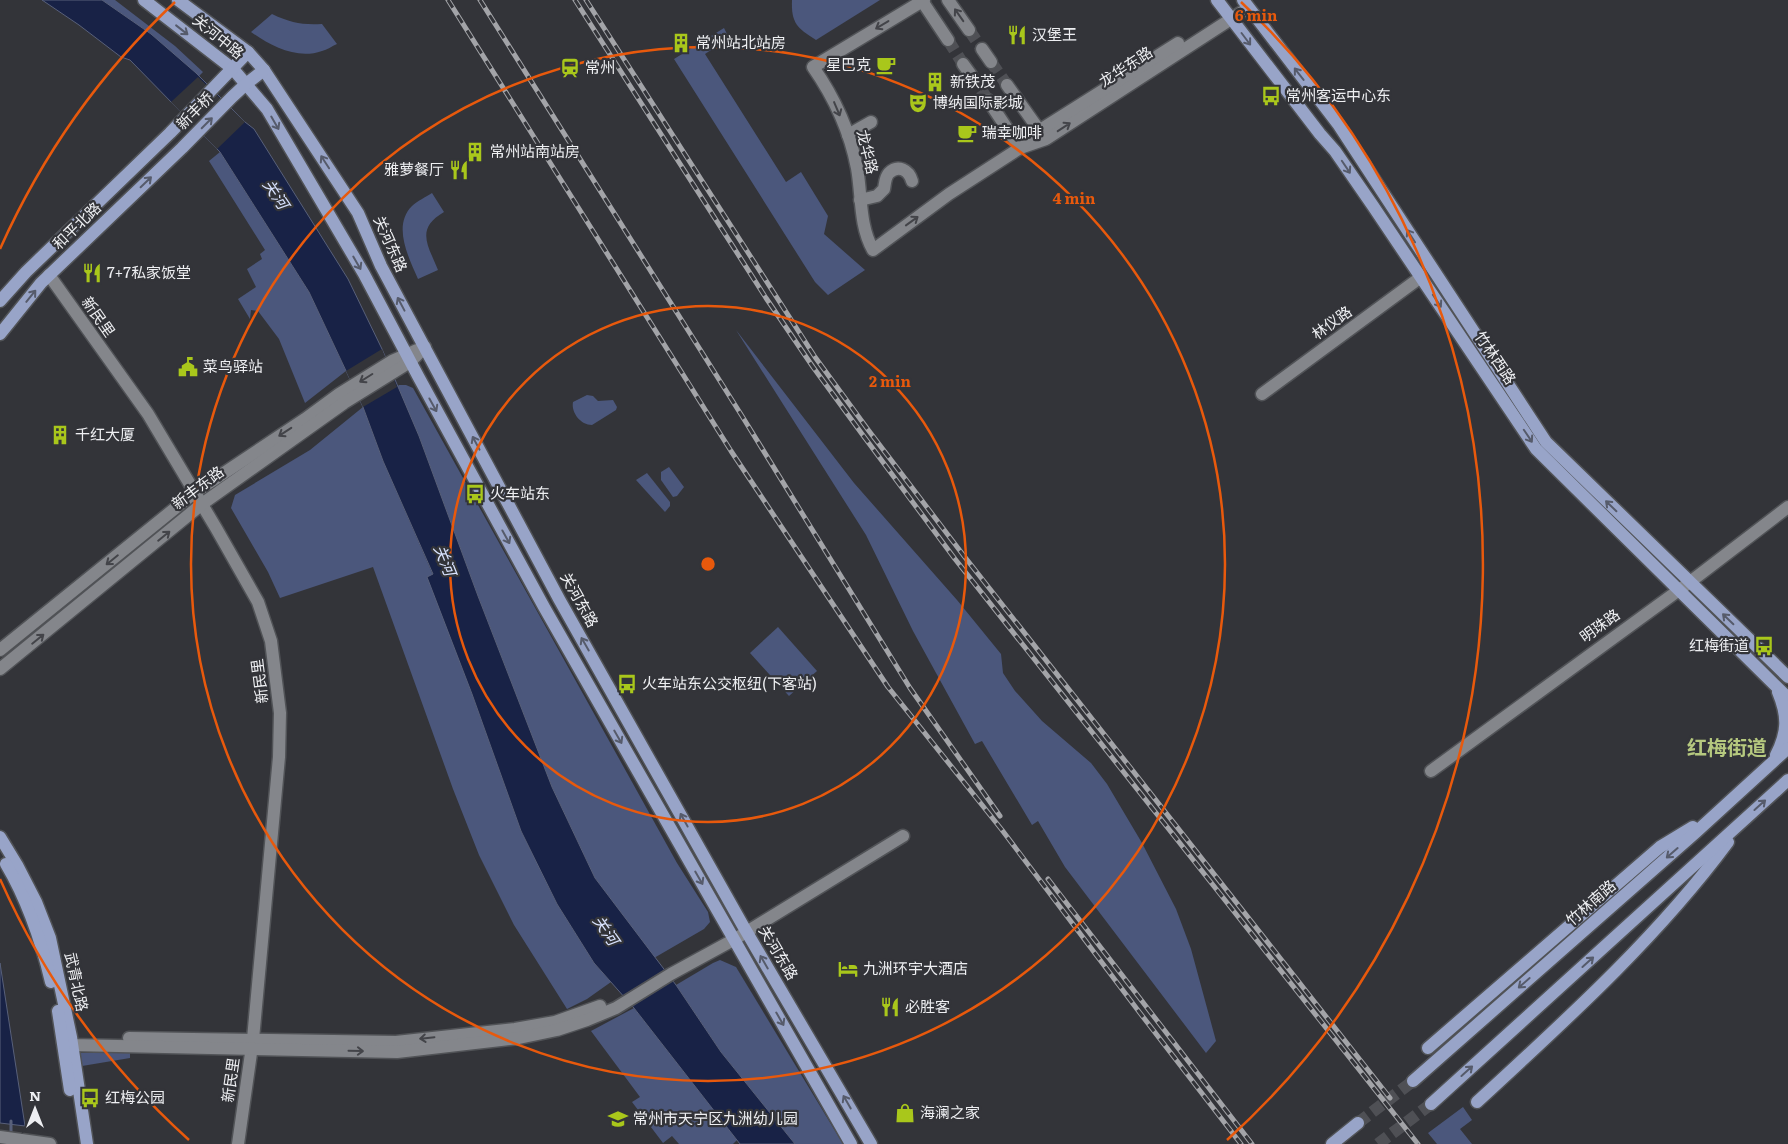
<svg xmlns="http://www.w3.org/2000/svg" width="1788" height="1144" viewBox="0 0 1788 1144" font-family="Literata,'Noto Sans SC',serif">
<rect width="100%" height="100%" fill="#333439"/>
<g fill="#4b577c">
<path d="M 102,0 L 115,0 L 175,46 L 203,72 L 198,77 L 151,34 Z"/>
<path d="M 792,0 L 880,0 L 816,40 C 797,28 791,23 792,0 Z"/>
<path d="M 272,14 C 291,23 302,25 322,24 L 337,44 C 332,46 327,50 322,51 C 297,60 271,46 251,32 Z"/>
<path d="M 724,28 L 729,38 L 705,54 L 786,182 L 801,172 L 828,216 L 824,234 L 865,270 L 828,295 L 815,282 L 674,59 Z"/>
<path d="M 220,152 L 309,292 L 346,371 L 305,403 L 279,339 L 258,311 L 251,310 L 250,319 L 238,299 L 256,287 L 247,269 L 262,259 L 260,254 L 265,250 L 209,161 Z"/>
<path d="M 432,193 L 444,212 C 415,229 428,245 438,270 L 418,279 C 409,258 392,226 412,206 C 417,201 426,197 432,193 Z"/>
<path d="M 736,330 L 854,483 L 957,600 L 1001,654 L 1003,673 L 1015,691 L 1042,721 L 1091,763 L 1107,784 L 1142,843 L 1176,909 L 1191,949 L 1216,1041 L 1206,1053 L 1065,867 L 1038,821 L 1032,825 L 982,741 L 975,744 L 913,631 L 866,535 Z"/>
<path d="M 399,385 L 406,385 L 413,388 L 677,863 L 708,912 L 710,922 L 704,929 L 654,958 L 595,878 L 552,787 L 478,596 L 419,436 L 397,387 Z"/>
<path d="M 587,395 L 593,396 L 598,401 L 613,400 L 617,407 L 616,410 L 592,425 C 581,425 571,413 573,402 Z"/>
<path d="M 363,407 L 383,461 L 433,575 L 428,577 L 472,694 L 521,831 L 557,904 L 594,963 L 611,982 L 587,999 L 567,1009 L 514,925 L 479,855 L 453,789 L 373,567 L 280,598 L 268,572 L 231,508 L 235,495 L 310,450 Z"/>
<path d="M 669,467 L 684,487 L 677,496 L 673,497 L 661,480 L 661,472 Z"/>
<path d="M 647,473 L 670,502 L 670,506 L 665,512 L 636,480 Z"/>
<path d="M 778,627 L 817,671 L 789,696 L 750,653 Z"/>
<path d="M 720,960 L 736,967 L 843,1144 L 795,1144 L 721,1052 L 676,985 L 713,963 Z"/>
<path d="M 634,1008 L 737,1140 L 733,1144 L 679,1144 L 672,1136 L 663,1143 L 632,1102 L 640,1097 L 591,1031 Z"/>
<path d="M 130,1052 L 130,1058 L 82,1066 L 80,1053 Z"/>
<path d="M 1463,1107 L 1472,1120 L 1460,1129 L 1472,1144 L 1437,1144 L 1428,1133 Z"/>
</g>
<g fill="#182246" stroke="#58607a">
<path d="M 42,0 L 102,0 L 151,34 L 196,73 L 245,122 L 254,129 L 348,279 L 382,349 L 419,436 L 478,596 L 552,787 L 595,878 L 676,985 L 721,1052 L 795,1144 L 740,1144 L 634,1008 L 594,963 L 557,904 L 521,831 L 472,694 L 427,577 L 433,574 L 383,461 L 363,407 L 309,292 L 220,152 L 130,60 L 121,57 L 79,25 Z"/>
<path d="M 0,963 L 25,1126 L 0,1123 Z"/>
</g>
<g fill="#333439">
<path d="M 198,77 L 245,122 L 217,149 L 171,102 Z"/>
<path d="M 382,349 L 397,387 L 363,407 L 346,371 Z"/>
</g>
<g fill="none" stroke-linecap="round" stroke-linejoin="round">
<path stroke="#58607a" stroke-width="3" d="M 11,1135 L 11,1121"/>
<g stroke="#4f5055" stroke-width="12" stroke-dasharray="12 6" stroke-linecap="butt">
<path d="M 969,30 L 982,49"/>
<path d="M 948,40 L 963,64"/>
<path d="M 991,62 L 1007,85"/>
<path d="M 971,75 L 988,100"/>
</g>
<g stroke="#4f5055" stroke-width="12" stroke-dasharray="12 6" stroke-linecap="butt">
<path d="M 1358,1123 L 1413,1081"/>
<path d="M 1378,1144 L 1431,1104"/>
</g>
<defs>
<g id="minor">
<path d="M 924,0 L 813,67 C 834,97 850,132 857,168 C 862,196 859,225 873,250 L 949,194 L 1020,148 L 1046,139 L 1248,8"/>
<path d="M 948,0 L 969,30"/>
<path d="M 922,1 L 948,40"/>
<path d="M 982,49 L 991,62"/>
<path d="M 963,64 L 971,75"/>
<path d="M 1007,85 L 1044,137"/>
<path d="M 988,100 L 1020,148 L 1040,130 L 1178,43"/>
<path d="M 848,135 L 871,122"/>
<path d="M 860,200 L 877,196 L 884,189 C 885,184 885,177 889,173 C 898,164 909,170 912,181"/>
<path d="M 49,275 L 148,414 L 216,528 L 258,602 L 271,641 L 280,713 L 279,757 L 253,1039 L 238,1144"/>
<path d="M 1262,394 L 1421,277"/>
<path d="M 0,650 L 194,493 L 305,419 L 339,394 L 392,361 L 417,350"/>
<path d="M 0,669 L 202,504 L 344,403 L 410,362 L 425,347"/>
<path d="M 1431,771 L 1690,582 L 1788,507"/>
<path d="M 129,1038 L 396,1042 L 515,1029 L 555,1022 L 600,1006"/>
<path d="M 63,1042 L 72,1045 L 397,1052 L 519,1038 L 557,1030 L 587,1020 L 616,1008 L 671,974 L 735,939 L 903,836"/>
<path d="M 0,1137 L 50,1144"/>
</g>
<g id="major">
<path d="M 144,0 L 233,69 L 267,109 L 364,274 L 418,376 L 544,607 L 851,1144"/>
<path d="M 178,0 L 248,52 L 264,70 L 358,213 L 381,266 L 559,599 L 742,924 L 871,1144"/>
<path d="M 1217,0 L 1320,134 L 1335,151 L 1373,206 L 1536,449 L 1788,698"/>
<path d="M 1243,0 L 1338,124 L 1546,442 L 1788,677"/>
<path d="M 0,301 L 26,272 L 170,133 L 248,52"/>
<path d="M 0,334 L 41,283 L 182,148 L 232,97 L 246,84 L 264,70"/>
<path d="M 1776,755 C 1788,732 1788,716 1778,692"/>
<path d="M 0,837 L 17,865 L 36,902 L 50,938 L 71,1037 L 87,1144"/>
<path d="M 6,864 C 28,901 41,940 51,982"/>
<path d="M 58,1011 L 70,1090"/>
<path d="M 1428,1048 L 1660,847 L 1693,827"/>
<path d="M 1413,1081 L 1695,833 L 1788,748"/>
<path d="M 1477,1102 C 1565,1021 1657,938 1728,842"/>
<path d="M 1431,1104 L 1788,780"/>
<path d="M 1332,1144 L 1358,1123"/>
</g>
</defs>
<use href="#minor" stroke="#515357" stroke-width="15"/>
<use href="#major" stroke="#515357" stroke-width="15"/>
<use href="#minor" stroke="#84868b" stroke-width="12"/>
<use href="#major" stroke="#98a4c8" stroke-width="12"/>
<defs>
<g id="rail">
<path d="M 448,0 L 731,451 L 888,687 L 1002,830 L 1140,1013 L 1241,1144"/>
<path d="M 480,0 L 742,416 L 910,688 L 1000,816"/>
<path d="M 575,0 L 766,298 L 813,367 L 862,434 L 955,559 L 1418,1144"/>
<path d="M 586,0 L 815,357 L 869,431 L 964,556 L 1390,1098"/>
<path d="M 1048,879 L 1252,1144"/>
</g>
</defs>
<use href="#rail" stroke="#a3a4a8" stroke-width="5"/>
<use href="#rail" stroke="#333439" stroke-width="3" stroke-dasharray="9" stroke-linecap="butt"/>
</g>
<defs><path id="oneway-shaft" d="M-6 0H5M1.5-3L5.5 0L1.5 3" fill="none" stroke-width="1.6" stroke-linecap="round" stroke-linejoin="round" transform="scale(1.25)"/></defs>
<g stroke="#434449">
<use href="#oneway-shaft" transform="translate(959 15) rotate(-125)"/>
<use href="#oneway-shaft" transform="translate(882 25) rotate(149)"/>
<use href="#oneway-shaft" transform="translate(837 109) rotate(67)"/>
<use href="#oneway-shaft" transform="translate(1064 127) rotate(-33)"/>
<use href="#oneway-shaft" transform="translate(912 221) rotate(-36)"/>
<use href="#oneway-shaft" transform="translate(366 378) rotate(148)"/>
<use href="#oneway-shaft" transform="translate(285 432) rotate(147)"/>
<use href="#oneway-shaft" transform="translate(164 536) rotate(-39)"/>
<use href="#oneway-shaft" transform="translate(112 560) rotate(141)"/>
<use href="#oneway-shaft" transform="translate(38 639) rotate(-39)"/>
<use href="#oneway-shaft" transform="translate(427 1038) rotate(174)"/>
<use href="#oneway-shaft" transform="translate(356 1051) rotate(1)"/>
</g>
<g stroke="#565b6b">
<use href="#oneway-shaft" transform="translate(182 30) rotate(38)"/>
<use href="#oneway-shaft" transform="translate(1246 39) rotate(53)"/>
<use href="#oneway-shaft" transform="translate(1299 74) rotate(-128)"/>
<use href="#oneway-shaft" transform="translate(207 123) rotate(-45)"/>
<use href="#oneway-shaft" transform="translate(275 123) rotate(60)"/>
<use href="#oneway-shaft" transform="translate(325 162) rotate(-123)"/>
<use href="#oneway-shaft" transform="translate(1346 167) rotate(56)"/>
<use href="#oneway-shaft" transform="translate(146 182) rotate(-44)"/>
<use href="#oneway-shaft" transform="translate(1411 236) rotate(-123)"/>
<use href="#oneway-shaft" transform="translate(357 263) rotate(60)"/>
<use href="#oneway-shaft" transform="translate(31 296) rotate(-51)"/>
<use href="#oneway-shaft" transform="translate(1437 301) rotate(56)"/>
<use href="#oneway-shaft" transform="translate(401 304) rotate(-118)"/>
<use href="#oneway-shaft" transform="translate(433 405) rotate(61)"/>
<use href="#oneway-shaft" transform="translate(1528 436) rotate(56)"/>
<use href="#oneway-shaft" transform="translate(476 443) rotate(-118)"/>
<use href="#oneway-shaft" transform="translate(1611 506) rotate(-136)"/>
<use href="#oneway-shaft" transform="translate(506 537) rotate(61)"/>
<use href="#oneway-shaft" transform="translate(1728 619) rotate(-136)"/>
<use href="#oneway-shaft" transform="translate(585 644) rotate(-120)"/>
<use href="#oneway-shaft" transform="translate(618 737) rotate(60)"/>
<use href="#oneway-shaft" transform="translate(1760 805) rotate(-42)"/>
<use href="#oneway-shaft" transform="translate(684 820) rotate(-119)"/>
<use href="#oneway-shaft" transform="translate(1672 853) rotate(139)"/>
<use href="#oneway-shaft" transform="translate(699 878) rotate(60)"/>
<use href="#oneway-shaft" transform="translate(764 962) rotate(-120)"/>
<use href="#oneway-shaft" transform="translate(1588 962) rotate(-42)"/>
<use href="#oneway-shaft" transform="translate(1524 983) rotate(139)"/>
<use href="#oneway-shaft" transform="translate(780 1019) rotate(60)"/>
<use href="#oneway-shaft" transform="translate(1467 1071) rotate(-42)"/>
<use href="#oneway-shaft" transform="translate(847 1102) rotate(-120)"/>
</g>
<g fill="none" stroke="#e8590c" stroke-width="2.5">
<circle cx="708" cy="564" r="258"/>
<circle cx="708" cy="564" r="517"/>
<path d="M189 1140A775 775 0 0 1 0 879M0 249A775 775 0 0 1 175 2M1241 2A775 775 0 0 1 1227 1140"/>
</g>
<defs>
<symbol id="restaurant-bare" viewBox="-9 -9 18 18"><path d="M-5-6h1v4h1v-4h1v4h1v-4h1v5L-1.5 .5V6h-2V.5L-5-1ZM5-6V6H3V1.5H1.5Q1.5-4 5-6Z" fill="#a9c71b" stroke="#333439" stroke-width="2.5" paint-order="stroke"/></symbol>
<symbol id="building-bare" viewBox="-9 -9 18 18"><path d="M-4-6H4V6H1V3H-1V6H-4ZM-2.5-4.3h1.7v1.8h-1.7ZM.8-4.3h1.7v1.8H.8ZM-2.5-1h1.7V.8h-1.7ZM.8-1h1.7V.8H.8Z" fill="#a9c71b" stroke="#333439" stroke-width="2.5" paint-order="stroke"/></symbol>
<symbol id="cafe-bare" viewBox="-9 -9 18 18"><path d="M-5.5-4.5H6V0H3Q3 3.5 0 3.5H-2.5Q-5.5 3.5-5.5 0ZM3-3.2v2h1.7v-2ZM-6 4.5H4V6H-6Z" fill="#a9c71b" stroke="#333439" stroke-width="2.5" paint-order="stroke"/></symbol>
<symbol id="station-bare" viewBox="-9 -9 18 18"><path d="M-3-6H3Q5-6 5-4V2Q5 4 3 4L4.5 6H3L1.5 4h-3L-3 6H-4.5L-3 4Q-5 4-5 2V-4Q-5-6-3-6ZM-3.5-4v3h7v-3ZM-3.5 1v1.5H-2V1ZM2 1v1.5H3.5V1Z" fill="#a9c71b" stroke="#333439" stroke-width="2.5" paint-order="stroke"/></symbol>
<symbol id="bus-bare" viewBox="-9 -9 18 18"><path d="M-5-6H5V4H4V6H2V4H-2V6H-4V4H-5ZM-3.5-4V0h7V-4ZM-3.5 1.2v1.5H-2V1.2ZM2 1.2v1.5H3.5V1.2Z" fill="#a9c71b" stroke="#333439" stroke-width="2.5" paint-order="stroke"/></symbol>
<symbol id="theatre-bare" viewBox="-9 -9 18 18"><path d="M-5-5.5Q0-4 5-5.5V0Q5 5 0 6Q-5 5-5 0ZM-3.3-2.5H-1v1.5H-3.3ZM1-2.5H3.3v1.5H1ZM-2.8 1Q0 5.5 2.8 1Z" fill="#a9c71b" stroke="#333439" stroke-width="2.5" paint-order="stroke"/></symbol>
<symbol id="civic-bare" viewBox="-9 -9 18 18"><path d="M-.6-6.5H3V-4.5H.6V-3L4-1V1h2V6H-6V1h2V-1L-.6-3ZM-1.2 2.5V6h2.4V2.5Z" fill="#a9c71b" stroke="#333439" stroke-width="2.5" paint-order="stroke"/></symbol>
<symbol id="hotel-bare" viewBox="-9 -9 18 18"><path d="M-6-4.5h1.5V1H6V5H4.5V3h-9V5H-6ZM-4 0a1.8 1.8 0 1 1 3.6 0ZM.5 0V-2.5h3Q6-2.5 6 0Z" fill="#a9c71b" stroke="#333439" stroke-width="2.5" paint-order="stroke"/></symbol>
<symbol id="shop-bare" viewBox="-9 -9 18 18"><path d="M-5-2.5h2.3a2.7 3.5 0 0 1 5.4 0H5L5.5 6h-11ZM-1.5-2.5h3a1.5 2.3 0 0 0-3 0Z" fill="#a9c71b" stroke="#333439" stroke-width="2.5" paint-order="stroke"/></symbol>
<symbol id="school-bare" viewBox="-9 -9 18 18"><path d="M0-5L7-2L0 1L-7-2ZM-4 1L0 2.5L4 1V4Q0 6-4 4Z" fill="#a9c71b" stroke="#333439" stroke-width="2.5" paint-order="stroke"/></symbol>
</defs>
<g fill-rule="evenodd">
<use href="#restaurant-bare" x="1003" y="21" width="28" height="28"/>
<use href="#building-bare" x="667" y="29" width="28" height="28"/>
<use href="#cafe-bare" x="872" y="51" width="28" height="28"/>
<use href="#station-bare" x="556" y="54" width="28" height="28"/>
<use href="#building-bare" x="921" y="68" width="28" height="28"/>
<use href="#bus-bare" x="1257" y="82" width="28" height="28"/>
<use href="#theatre-bare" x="904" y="89" width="28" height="28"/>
<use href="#cafe-bare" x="953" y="119" width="28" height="28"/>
<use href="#building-bare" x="461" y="138" width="28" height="28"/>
<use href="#restaurant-bare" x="445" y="156" width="28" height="28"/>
<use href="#restaurant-bare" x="78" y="259" width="28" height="28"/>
<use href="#civic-bare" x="174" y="353" width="28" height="28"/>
<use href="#building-bare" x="46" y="421" width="28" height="28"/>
<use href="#bus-bare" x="461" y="480" width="28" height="28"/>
<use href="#bus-bare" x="1750" y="632" width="28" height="28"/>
<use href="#bus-bare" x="613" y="670" width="28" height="28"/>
<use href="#hotel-bare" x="834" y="955" width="28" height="28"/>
<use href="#restaurant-bare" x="876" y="993" width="28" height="28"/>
<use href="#bus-bare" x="76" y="1084" width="28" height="28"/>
<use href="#shop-bare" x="891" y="1099" width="28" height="28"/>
<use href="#school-bare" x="604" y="1105" width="28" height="28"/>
</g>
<g text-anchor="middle" stroke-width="4.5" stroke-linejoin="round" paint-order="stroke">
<g font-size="15" fill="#eeeff2" stroke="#333439" text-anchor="start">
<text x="1032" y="40">汉堡王</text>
<text x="696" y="48">常州站北站房</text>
<text x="871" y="70" text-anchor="end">星巴克</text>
<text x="585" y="73">常州</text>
<text x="950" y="87">新铁茂</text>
<text x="1286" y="101">常州客运中心东</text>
<text x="933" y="108">博纳国际影城</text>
<text x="982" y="138">瑞幸咖啡</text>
<text x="490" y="157">常州站南站房</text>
<text x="444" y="175" text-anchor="end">雅萝餐厅</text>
<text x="107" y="278">7+7私家饭堂</text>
<text x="203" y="372">菜鸟驿站</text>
<text x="75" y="440">千红大厦</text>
<text x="490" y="499">火车站东</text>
<text x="1749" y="651" text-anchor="end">红梅街道</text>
<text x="642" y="689">火车站东公交枢纽(下客站)</text>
<text x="863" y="974">九洲环宇大酒店</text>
<text x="905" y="1012">必胜客</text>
<text x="105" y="1103">红梅公园</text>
<text x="920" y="1118">海澜之家</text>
<text x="633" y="1124">常州市天宁区九洲幼儿园</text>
</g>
<g font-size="15" fill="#eeeff2" stroke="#333439">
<text transform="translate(218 37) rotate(39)" y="5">关河中路</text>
<text transform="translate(1126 67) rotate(-33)" y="5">龙华东路</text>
<text transform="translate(195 111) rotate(-45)" y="5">新丰桥</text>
<text transform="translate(867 152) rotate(76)" y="5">龙华路</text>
<text transform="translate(77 226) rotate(-44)" y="5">和平北路</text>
<text transform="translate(390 244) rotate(66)" y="5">关河东路</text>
<text transform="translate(98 317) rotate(55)" y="5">新民里</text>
<text transform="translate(1332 323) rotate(-36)" y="5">林仪路</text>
<text transform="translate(1495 358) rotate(56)" y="5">竹林西路</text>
<text transform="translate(198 488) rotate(-37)" y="5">新丰东路</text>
<text transform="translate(579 600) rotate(61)" y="5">关河东路</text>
<text transform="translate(1600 626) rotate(-36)" y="5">明珠路</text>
<text transform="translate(260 681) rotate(-97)" y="5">新民里</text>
<text transform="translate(1591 903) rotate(-41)" y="5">竹林南路</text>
<text transform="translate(778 953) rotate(59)" y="5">关河东路</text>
<text transform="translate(76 982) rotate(78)" y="5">武青北路</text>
<text transform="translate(231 1080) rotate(-82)" y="5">新民里</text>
</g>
<g font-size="16" font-style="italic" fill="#d9e3ff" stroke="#333439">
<text transform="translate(276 194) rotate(56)" y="6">关河</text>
<text transform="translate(445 560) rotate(68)" y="6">关河</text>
<text transform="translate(606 930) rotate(55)" y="6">关河</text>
</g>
<g font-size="20" font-weight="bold" fill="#b6c97f" stroke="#333439">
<text x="1727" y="755">红梅街道</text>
</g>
</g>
<circle cx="708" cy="564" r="8" fill="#e8590c" stroke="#333439" stroke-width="2.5"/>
<g font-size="15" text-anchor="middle" font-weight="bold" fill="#e8590c" stroke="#333439" stroke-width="4.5" stroke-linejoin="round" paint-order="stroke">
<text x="1256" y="21">6 min</text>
<text x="1074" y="204">4 min</text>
<text x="890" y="387">2 min</text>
</g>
<g transform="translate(35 1109)" stroke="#333439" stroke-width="4" paint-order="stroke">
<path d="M0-4L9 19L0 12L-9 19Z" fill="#eeeff2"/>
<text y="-8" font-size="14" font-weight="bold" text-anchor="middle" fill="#eeeff2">N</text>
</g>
</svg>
